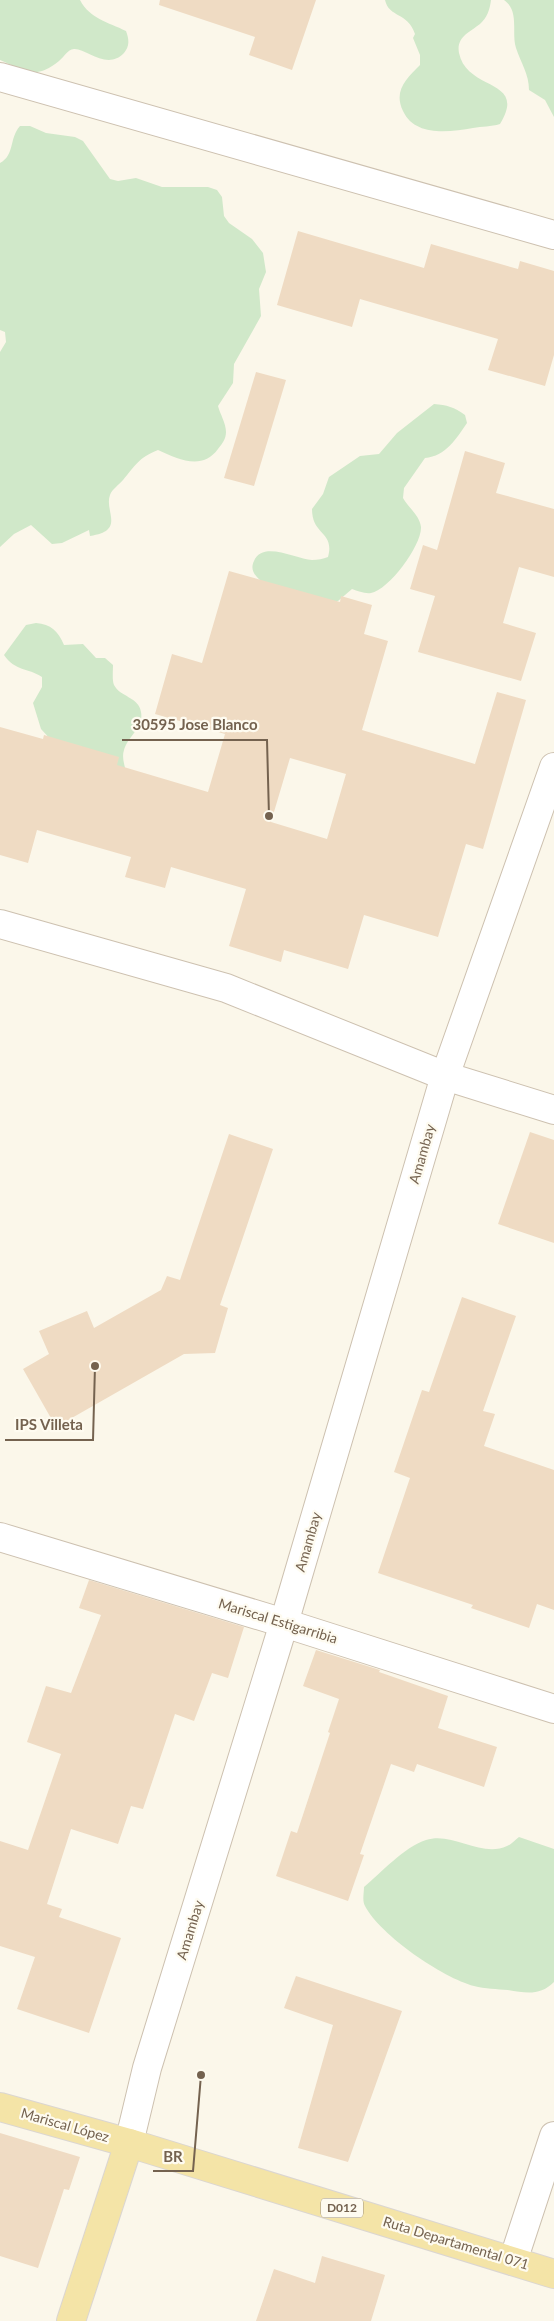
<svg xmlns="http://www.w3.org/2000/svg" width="554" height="2321" viewBox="0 0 554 2321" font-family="Lato,sans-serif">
<rect width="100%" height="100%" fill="#fbf7ea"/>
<g fill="#d0e8c9">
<path d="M 0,0 L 80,0 C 90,19 108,22 126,31 C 129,39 130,46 124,53 C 107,71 86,48 74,49 C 67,50 65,56 59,61 C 36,80 25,71 0,60 Z"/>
<path d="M 385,0 L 491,0 C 490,9 487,18 480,24 C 470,32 456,37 459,53 C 467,92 528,78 500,124 C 491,127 482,126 473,128 C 449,132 415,137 403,111 C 393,91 407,78 420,65 L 420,55 L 413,38 L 415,34 C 408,12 389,18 385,0 Z"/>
<path d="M 504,0 L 554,0 L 554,117 L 545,100 L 529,90 C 529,74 521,63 516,48 C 511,33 520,11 504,0 Z"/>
<path d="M 20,126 L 30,126 L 46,133 L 75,137 L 83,141 L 110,179 L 118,181 L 136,178 L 162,187 L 208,187 L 217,190 L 222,197 L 224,216 L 229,223 L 252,239 L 263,253 L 266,272 L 259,289 L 261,316 L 234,364 L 233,383 L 218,406 C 220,414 226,423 226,432 C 226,439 222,444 218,449 C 202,471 178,459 158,450 C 138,458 136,465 123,480 C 119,485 112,489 110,495 C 104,511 126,531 90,536 L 89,530 L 62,543 L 52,544 L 31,525 L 14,534 L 0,547 L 0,352 L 6,342 L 5,332 L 0,330 L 0,163 C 15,155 9,138 20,126 Z"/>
<path d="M 434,404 C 447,405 454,407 465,415 L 467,423 C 456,439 446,456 425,458 L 404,488 L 403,498 C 408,507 420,516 421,527 C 422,545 389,590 371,593 C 365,594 358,591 352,589 L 338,601 L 330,604 L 261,581 C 254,575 250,569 254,561 C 262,540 297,559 312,560 C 318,560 323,559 328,557 C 335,531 312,536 312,509 L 323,494 L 329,477 L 360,456 L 379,454 L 397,433 Z"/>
<path d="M 36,623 C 51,624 58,631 64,645 L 83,644 L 96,658 L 105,658 L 113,665 C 113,671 112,680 114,685 C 120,697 139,697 141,712 C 144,727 128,736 124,750 C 121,759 126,768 127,777 L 54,743 L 41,729 L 33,703 L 42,687 L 42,677 C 27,667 16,672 4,655 L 26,625 Z"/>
<path d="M 519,1837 L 554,1849 L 554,1982 C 540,1996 526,1993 508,1990 C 497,1989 485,1989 474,1986 C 443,1978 380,1935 365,1906 C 362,1901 364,1893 364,1887 C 381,1873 404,1847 426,1840 C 452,1831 481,1858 507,1846 C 511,1845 515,1840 519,1837 Z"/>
</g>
<g fill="#efdbc3" fill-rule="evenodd">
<path d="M 160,0 L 316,0 L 292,70 L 249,55 L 255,37 L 159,5 Z"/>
<path d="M 298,231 L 424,268 L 431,244 L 518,269 L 520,261 L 554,271 L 554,355 L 545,386 L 488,370 L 498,339 L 360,299 L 352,327 L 277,305 Z"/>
<path d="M 256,372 L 286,380 L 254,486 L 224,478 Z"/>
<path d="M 465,451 L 505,463 L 496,493 L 554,509 L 554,577 L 519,567 L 503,623 L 536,633 L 521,681 L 418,652 L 435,596 L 410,589 L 423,545 L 437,550 Z"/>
<path d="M 229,571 L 340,602 L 341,596 L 372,605 L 364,634 L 388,641 L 362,730 L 475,764 L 497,692 L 526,700 L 483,849 L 466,844 L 438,937 L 364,915 L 348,969 L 284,950 L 281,962 L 229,946 L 246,889 L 171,867 L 165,888 L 125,877 L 131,857 L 37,830 L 28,863 L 0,855 L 0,727 L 43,739 L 44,735 L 119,757 L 117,765 L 208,792 L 225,734 L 155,714 L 172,654 L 202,663 ZM 290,758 L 346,774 L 327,839 L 271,822 Z"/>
<path d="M 530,1132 L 554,1140 L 554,1243 L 498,1224 Z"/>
<path d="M 229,1134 L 273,1149 L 220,1305 L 228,1308 L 215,1353 L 184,1354 L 56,1427 L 23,1369 L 49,1354 L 39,1331 L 87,1311 L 94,1328 L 161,1290 L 167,1276 L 180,1280 Z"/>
<path d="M 462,1297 L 516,1316 L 483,1411 L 495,1414 L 484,1446 L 554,1470 L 554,1610 L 537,1604 L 529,1628 L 471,1608 L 473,1605 L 378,1573 L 410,1478 L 394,1472 L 422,1390 L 429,1392 Z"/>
<path d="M 89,1580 L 244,1627 L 228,1678 L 212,1673 L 194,1721 L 175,1714 L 143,1809 L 131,1806 L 118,1844 L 71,1829 L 47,1904 L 62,1909 L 59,1917 L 121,1938 L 89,2033 L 17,2009 L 35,1957 L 0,1946 L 0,1841 L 28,1850 L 61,1754 L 27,1742 L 46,1686 L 71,1693 L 101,1615 L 79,1608 Z"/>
<path d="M 316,1650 L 380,1670 L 379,1672 L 448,1696 L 438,1728 L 497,1747 L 484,1787 L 417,1764 L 414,1772 L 391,1764 L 360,1854 L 364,1855 L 348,1901 L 276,1876 L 291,1831 L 297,1833 L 330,1733 L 328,1732 L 339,1699 L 303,1686 Z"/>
<path d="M 296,1976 L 402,2011 L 348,2162 L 298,2148 L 333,2025 L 284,2008 Z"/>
<path d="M 0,2133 L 80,2157 L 69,2190 L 64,2189 L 38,2268 L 0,2256 Z"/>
<path d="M 322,2256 L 385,2275 L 371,2321 L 256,2321 L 274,2269 L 315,2283 Z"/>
</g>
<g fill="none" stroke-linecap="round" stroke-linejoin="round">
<defs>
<g id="minor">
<path d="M 0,77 L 554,235"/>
<path d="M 0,924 L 226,988 L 445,1076 L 554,1110"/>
<path d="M 0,1537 L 284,1623 L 554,1709"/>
<path d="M 129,2143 L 147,2068 L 284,1623 L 445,1076 L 554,767"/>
<path d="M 513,2261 L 554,2136"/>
</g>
<g id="major">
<path d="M 0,2107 L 129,2143 L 554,2274"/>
<path d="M 71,2321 L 129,2143"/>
</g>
</defs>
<use href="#minor" stroke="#cdc1b0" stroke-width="30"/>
<use href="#major" stroke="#dbd6d1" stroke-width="30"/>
<use href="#minor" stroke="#fff" stroke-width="28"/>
<use href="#major" stroke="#f4e4a7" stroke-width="28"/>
</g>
<g text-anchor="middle" stroke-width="4.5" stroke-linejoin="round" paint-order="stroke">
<rect fill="#fefbf0" stroke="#9d907f" stroke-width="1" x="321" y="2198.5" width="42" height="19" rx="4"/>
<g font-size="12" font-weight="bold" fill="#74624f">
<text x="342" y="2212">D012</text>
</g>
<g font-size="14" fill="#74624f" stroke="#fefbf0">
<text transform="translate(422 1154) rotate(-74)" y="5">Amambay</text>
<text transform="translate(308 1542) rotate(-74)" y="5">Amambay</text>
<text transform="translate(278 1621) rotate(17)" y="5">Mariscal Estigarribia</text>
<text transform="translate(190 1930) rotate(-73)" y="5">Amambay</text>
<text transform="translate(65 2125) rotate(16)" y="5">Mariscal López</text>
<text transform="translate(456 2243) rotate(17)" y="5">Ruta Departamental 071</text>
</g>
</g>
<path fill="none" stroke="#74624f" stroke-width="2" d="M269 816L267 740H122M95 1366L93 1440H5M201 2075L193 2171H153"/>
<g fill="#74624f" stroke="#fefbf0" stroke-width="2">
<circle cx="269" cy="816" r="5"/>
<circle cx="95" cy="1366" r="5"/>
<circle cx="201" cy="2075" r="5"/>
</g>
<g font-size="15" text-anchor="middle" font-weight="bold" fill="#74624f" stroke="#fefbf0" stroke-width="4.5" stroke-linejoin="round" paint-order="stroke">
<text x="195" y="730">30595 Jose Blanco</text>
<text x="49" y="1430">IPS Villeta</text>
<text x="173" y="2162">BR</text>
</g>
</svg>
